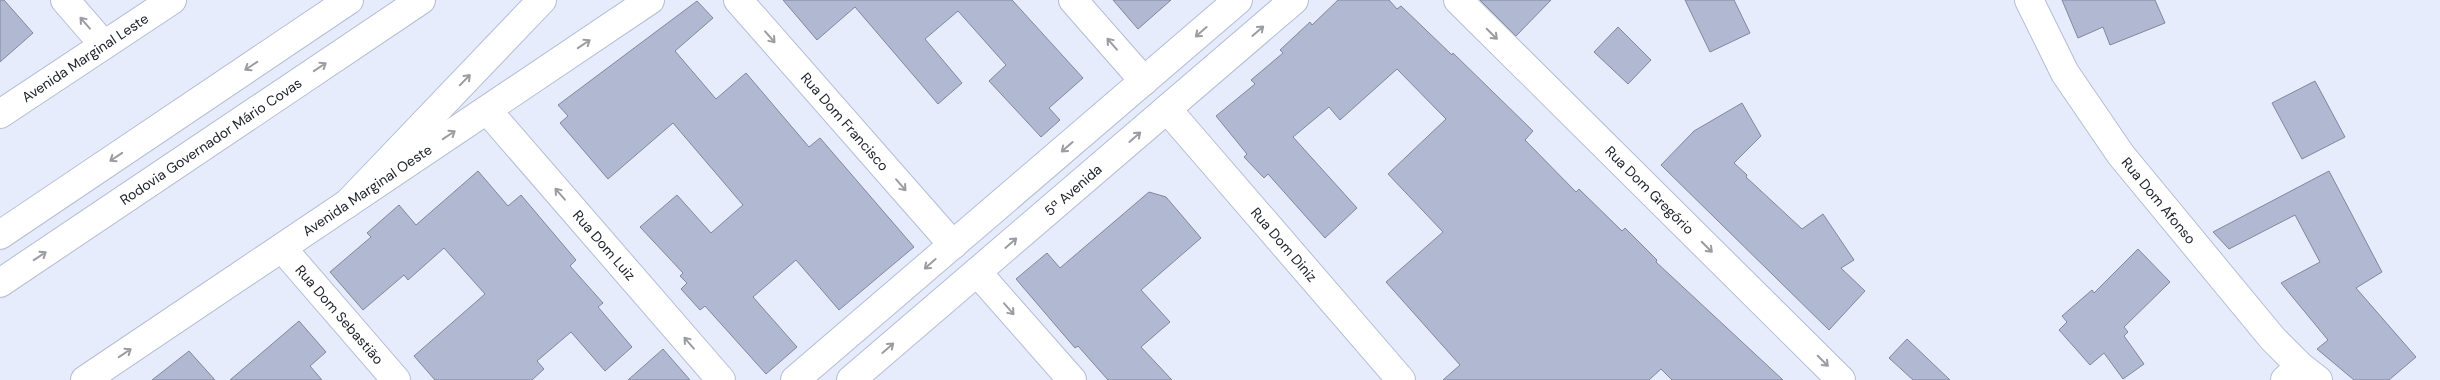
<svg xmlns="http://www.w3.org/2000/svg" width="2440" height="380" viewBox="0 0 2440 380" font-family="'DM Sans',sans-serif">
<rect width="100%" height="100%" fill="#e6ecfb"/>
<g fill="#b0b9d1" stroke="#80889f">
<path d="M 0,0 L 4,0 L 33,33 L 0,62 Z"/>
<path d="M 783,0 L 1012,0 L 1083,78 L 1049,108 L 1060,120 L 1041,137 L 989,81 L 1006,65 L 958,11 L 925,39 L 962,83 L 938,104 L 855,7 L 817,40 Z"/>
<path d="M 1113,0 L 1171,0 L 1138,29 Z"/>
<path d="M 1338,0 L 1389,0 L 1397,9 L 1401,6 L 1452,55 L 1453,53 L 1533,131 L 1525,140 L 1576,192 L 1579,189 L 1622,231 L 1625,228 L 1657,260 L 1656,262 L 1783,380 L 1672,380 L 1661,369 L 1649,380 L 1443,380 L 1460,365 L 1386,282 L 1443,232 L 1388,174 L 1446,119 L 1397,69 L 1340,120 L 1329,107 L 1293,137 L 1357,208 L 1325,238 L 1268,174 L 1264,178 L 1244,157 L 1247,154 L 1216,116 L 1255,84 L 1251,80 L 1283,53 L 1280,50 L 1310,22 L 1312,25 Z"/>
<path d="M 1480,0 L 1551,0 L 1516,36 Z"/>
<path d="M 1685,0 L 1734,0 L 1750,33 L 1710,52 Z"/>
<path d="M 2062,0 L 2155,0 L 2165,23 L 2110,45 L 2103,27 L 2078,38 Z"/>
<path d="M 697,1 L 713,18 L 675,51 L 716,99 L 746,73 L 809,147 L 820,138 L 914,247 L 839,310 L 796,260 L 753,297 L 797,347 L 766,374 L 705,306 L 700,310 L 681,289 L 687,283 L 680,276 L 683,273 L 640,227 L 677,195 L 711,233 L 743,205 L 673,123 L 608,179 L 560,123 L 568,116 L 558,105 Z"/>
<path d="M 1618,27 L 1651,60 L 1628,84 L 1594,52 Z"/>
<path d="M 2315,81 L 2345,137 L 2302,159 L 2272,103 Z"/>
<path d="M 1742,103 L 1761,136 L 1734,163 L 1747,175 L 1746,177 L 1802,229 L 1823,214 L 1854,260 L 1841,268 L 1865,291 L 1829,330 L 1661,165 L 1694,131 Z"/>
<path d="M 478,171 L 508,206 L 521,195 L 576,260 L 570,266 L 603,303 L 598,307 L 632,347 L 605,371 L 571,332 L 537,361 L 544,369 L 532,380 L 435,380 L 414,356 L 485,294 L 444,248 L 408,280 L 404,275 L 363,310 L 330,272 L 371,237 L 367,233 L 399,205 L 416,225 Z"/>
<path d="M 2329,171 L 2382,272 L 2356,288 L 2416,357 L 2389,380 L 2354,380 L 2317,349 L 2328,340 L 2281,283 L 2320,262 L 2295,215 L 2229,249 L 2213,232 Z"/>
<path d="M 1149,192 L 1166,197 L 1201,238 L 1141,290 L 1170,322 L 1141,347 L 1172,380 L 1108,380 L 1078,346 L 1075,348 L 1016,279 L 1047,253 L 1060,268 Z"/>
<path d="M 2138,249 L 2170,282 L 2124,327 L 2128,332 L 2124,336 L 2144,364 L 2123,379 L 2104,353 L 2090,365 L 2059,330 L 2067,322 L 2062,316 L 2092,290 L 2094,293 Z"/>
<path d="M 299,321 L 326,352 L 310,366 L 322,380 L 230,380 Z"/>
<path d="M 1907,339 L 1950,380 L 1913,380 L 1889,358 Z"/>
<path d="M 663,349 L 690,380 L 628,380 Z"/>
<path d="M 189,351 L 215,380 L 152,380 Z"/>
</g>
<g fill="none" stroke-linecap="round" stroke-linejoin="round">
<defs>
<g id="minor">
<path d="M 65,0 L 104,45"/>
<path id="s1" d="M 738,0 L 953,245"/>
<path d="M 1073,0 L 1144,81"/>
<path id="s2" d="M 1458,0 L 1841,380"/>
<path id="s3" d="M 1167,109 L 1401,380"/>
<path id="s4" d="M 487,110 L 721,380"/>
<path id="s5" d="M 282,248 L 396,380"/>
<path d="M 977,272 L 1072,380"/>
<path d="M 2285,380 L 2300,366"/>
</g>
<g id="major">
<path id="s6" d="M 2029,0 L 2065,73 L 2121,155 L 2273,339 L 2300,366 L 2318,380"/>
<path id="s7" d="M 0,114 L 172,0"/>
<path id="s8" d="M 85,380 L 650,0"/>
<path d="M 795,380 L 1238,0"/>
<path d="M 851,380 L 1294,0"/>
</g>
<g id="highway">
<path d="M 347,204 L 542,0"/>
<path d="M 0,235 L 349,0"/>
<path id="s9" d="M 0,283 L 421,0"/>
</g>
</defs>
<use href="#minor" stroke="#b4bdd5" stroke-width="30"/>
<use href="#major" stroke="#b4bdd5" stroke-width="30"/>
<use href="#highway" stroke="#b4bdd5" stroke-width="30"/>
<use href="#minor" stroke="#fff" stroke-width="28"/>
<use href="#major" stroke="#fff" stroke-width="28"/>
<use href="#highway" stroke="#fff" stroke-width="28"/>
</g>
<defs><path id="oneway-shaft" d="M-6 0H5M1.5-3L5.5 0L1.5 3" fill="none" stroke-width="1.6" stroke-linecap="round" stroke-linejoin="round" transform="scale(1.25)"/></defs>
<g stroke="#9b9ca0">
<use href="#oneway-shaft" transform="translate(85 23) rotate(-131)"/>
<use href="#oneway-shaft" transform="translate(1258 31) rotate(-41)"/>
<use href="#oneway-shaft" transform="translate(1201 32) rotate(139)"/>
<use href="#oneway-shaft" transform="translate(1492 34) rotate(45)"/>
<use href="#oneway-shaft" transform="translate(770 37) rotate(49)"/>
<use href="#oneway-shaft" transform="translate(584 44) rotate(-34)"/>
<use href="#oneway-shaft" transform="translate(1112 44) rotate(-131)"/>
<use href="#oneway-shaft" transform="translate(251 66) rotate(146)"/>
<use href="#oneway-shaft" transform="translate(320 67) rotate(-34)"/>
<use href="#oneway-shaft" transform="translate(465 80) rotate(-46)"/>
<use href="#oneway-shaft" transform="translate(449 135) rotate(-34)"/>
<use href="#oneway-shaft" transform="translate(1135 137) rotate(-41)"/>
<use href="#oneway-shaft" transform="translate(1067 147) rotate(139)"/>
<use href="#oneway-shaft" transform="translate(116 157) rotate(146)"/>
<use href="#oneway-shaft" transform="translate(901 185) rotate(49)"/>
<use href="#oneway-shaft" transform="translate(560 194) rotate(-131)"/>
<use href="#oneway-shaft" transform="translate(1011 243) rotate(-41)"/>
<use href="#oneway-shaft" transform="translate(1707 247) rotate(45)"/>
<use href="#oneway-shaft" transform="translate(40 256) rotate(-34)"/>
<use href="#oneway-shaft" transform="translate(930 264) rotate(139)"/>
<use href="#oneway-shaft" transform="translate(1009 309) rotate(49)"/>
<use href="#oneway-shaft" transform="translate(689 343) rotate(-131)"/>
<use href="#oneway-shaft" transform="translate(888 348) rotate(-41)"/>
<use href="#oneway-shaft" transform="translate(125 353) rotate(-34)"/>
<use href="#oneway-shaft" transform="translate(1823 361) rotate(45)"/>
</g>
<g text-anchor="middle" stroke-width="5" stroke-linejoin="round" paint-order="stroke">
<g font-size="14" fill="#20232c" stroke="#fff">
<text dy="5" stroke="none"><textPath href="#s7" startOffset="102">Avenida Marginal Leste</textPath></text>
<text dy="5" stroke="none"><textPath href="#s1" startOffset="162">Rua Dom Francisco</textPath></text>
<text dy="5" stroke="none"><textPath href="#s9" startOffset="254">Rodovia Governador Mário Covas</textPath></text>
<text dy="5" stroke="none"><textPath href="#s8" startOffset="340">Avenida Marginal Oeste</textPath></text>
<text transform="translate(1073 190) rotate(-41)" y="5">5ª Avenida</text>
<text dy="5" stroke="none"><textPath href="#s2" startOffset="270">Rua Dom Gregório</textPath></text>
<text dy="5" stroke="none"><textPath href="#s6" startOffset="240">Rua Dom Afonso</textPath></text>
<text dy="5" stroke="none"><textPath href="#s3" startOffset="179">Rua Dom Diniz</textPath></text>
<text dy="5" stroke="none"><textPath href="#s4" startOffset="179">Rua Dom Luiz</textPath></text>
<text dy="5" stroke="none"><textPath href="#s5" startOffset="88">Rua Dom Sebastião</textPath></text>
</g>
</g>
</svg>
